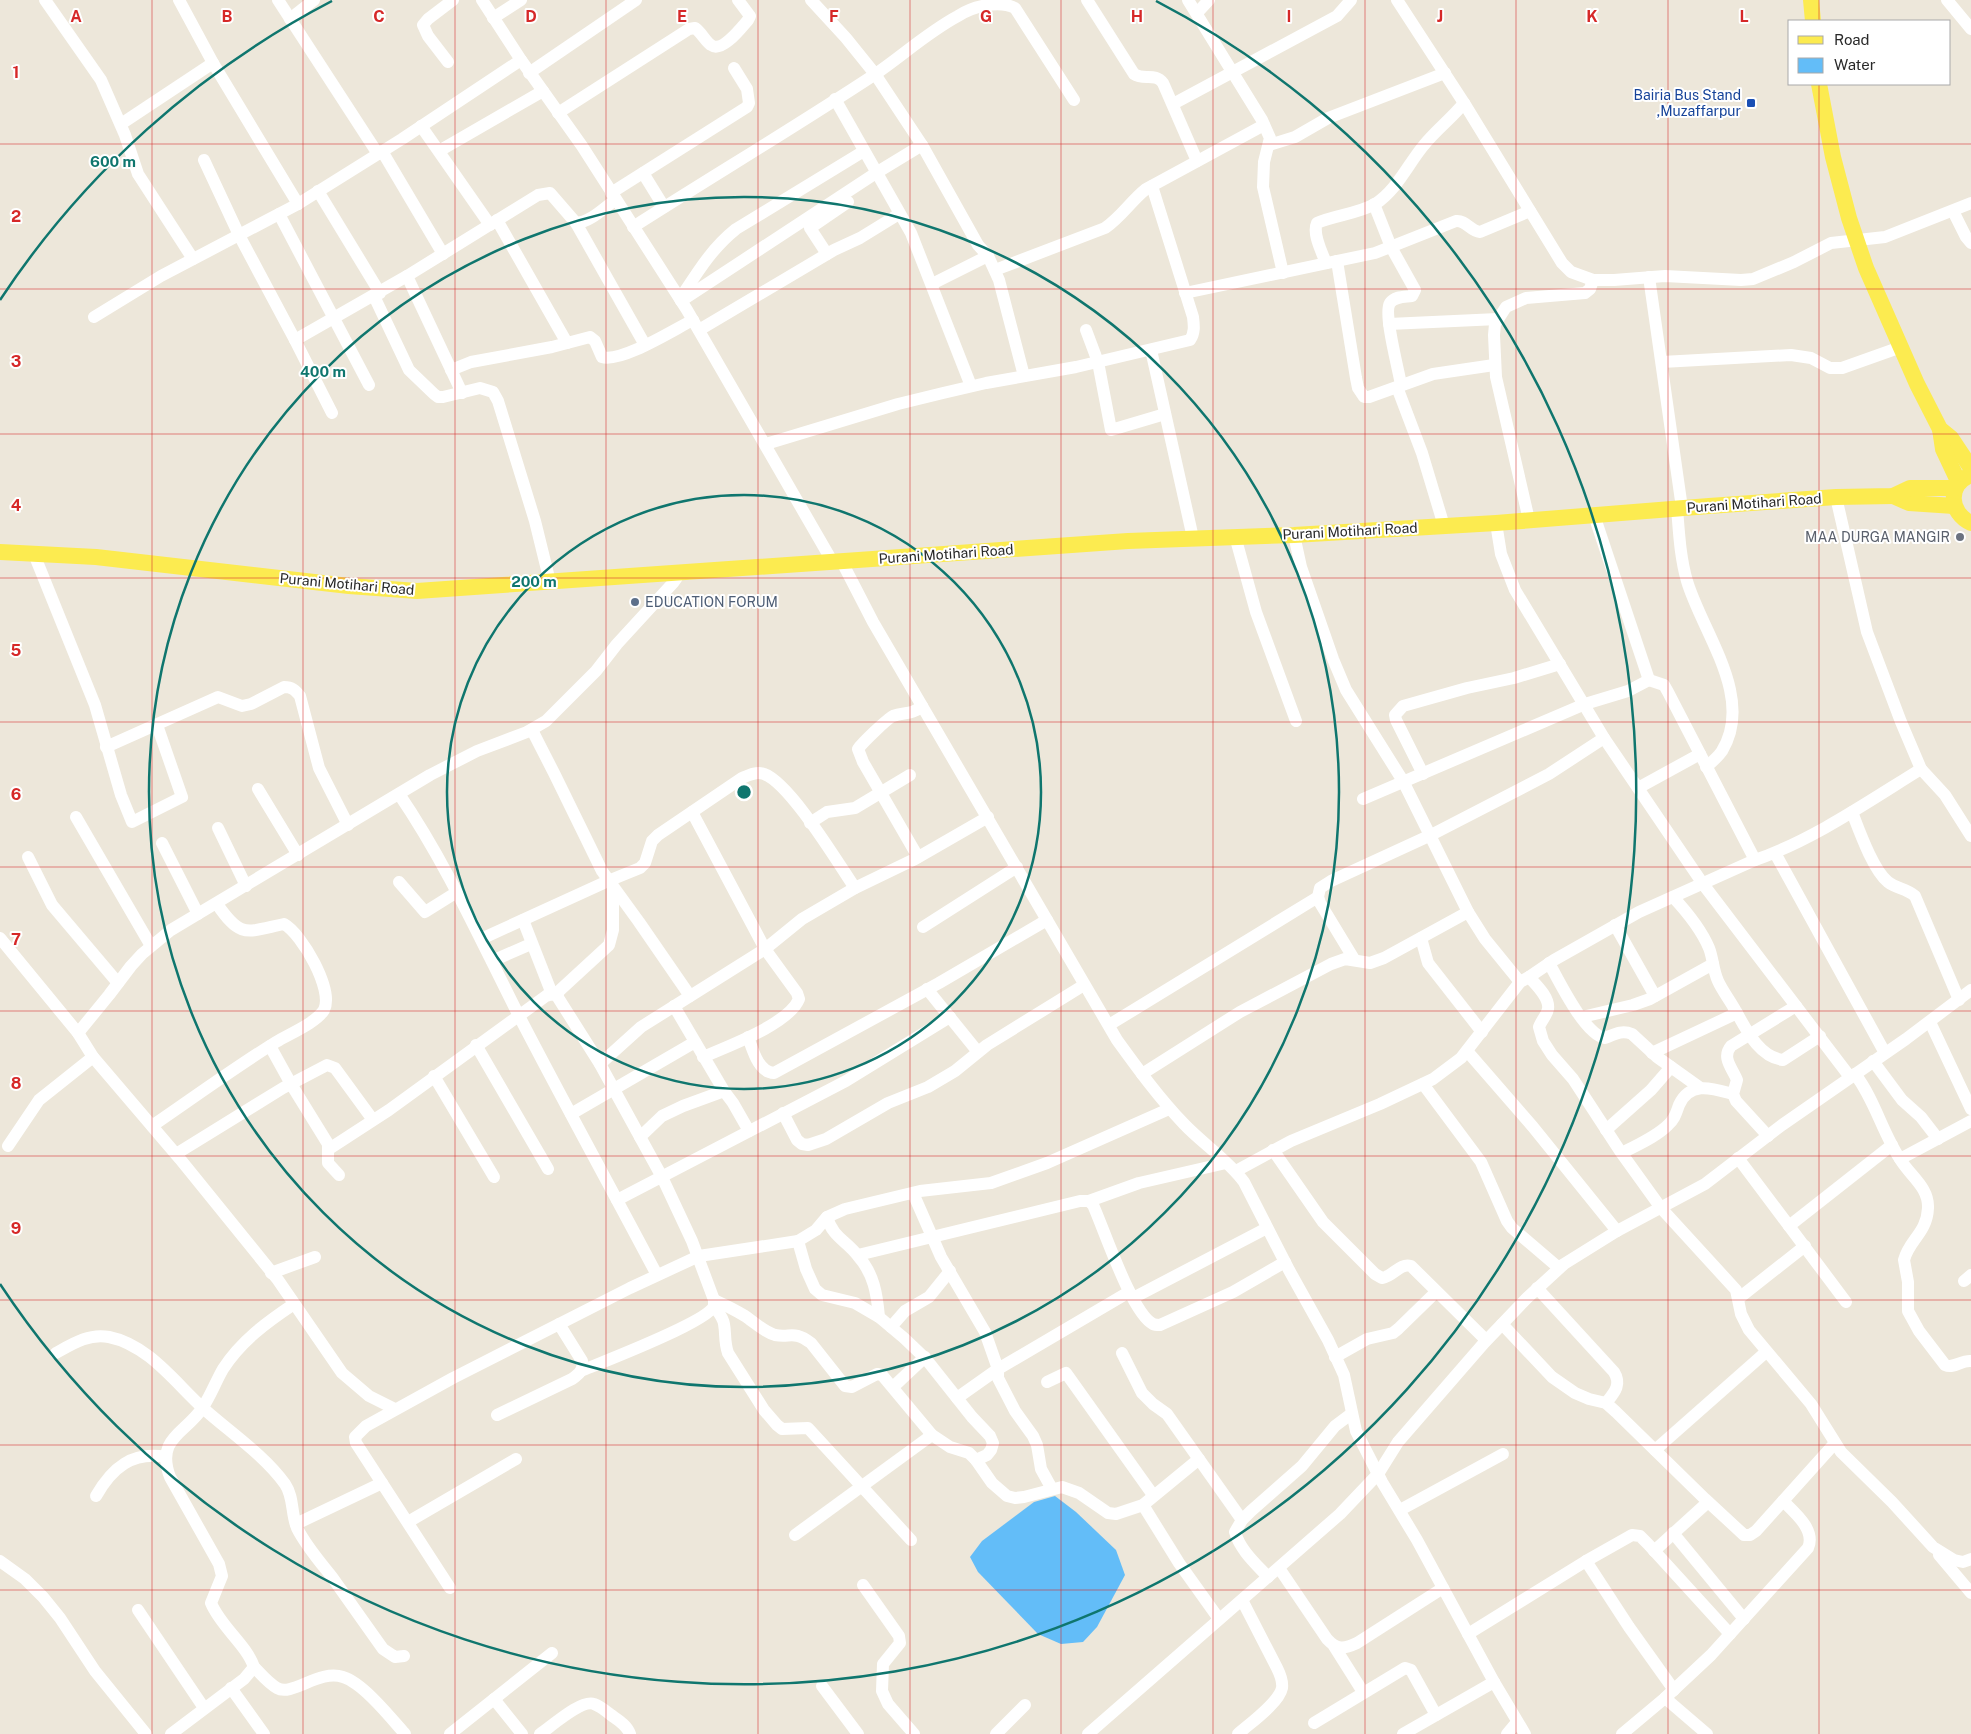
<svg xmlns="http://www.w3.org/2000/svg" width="1971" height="1734" viewBox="0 0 1971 1734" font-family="'Public Sans',sans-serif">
<rect width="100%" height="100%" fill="#ede7da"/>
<path fill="#63bdf8" d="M 1055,1496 L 1076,1512 L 1116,1550 L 1125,1575 L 1097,1627 L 1083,1642 L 1061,1644 L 1038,1634 L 978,1572 L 970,1557 L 982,1541 L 1034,1502 Z"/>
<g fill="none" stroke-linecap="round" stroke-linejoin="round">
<g stroke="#fff" stroke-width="12">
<path d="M 45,0 L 101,80 L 125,135 L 138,174 L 193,259"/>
<path d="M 179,0 L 213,63 L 298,204"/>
<path d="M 278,0 L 378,154"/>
<path d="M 482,0 L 521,60 L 582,146 L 687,310 L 832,561"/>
<path d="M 811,0 L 846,38 L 875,74 L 922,145 L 978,245 L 988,256 L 999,280 L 1024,376"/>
<path d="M 1087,0 L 1134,74 C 1144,81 1155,72 1163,83 L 1197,161"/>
<path d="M 1188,0 L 1262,120 L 1270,138 L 1264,162 L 1263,187 L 1283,273"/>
<path d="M 1397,0 L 1464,103 L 1562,263 L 1571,272 L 1593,280 L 1614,280 L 1665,276 L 1741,280 L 1753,279 L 1794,262 L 1831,243 L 1885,237 L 1971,203"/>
<path d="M 1947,0 L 1971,29"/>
<path d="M 1197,13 L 1209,0"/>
<path d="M 493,18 L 521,0"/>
<path d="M 290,19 L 314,0"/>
<path d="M 448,62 L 428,36 L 423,25 L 428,19 L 453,0"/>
<path d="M 529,73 L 636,0"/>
<path d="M 835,99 L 911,233 L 971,386"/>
<path d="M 1173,104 L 1337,16 L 1351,0"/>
<path d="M 558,113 L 689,29 L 695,28 C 702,33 705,41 711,45 C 722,53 741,28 748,20 L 750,16 L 738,0"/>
<path d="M 121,124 L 213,63"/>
<path d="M 421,126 L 490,225"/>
<path d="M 1269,145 L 1295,137 L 1328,118 L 1445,73"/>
<path d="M 382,151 L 443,254"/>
<path d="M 439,151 L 543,91"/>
<path d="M 204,160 L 239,235 L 295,340 L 332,413"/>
<path d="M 643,173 L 664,207"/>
<path d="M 318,191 L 380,293"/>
<path d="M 611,193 L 747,107 L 749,103 L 747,89 L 734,68"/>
<path d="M 1374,204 L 1391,247 L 1415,290 L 1412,296 C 1404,297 1395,296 1390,303 C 1383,313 1399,371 1401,385"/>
<path d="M 1953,211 L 1966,237 L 1971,243"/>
<path d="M 279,214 L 369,385"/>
<path d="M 497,220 L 567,343"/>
<path d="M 576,223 L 645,345"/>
<path d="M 633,227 C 713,176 795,127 874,75 C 902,56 928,32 958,16 C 973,6 999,0 1015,8 L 1074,100"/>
<path d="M 827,254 L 810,228 L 848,202"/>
<path d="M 1337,261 L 1356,378 L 1358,388 L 1364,397 L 1369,397 L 1433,374 L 1494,365"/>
<path d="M 1326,263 C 1322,252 1312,234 1317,223 C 1335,215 1357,214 1375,204 C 1397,190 1408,164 1424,145 C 1436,130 1452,118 1464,103"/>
<path d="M 995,270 L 1105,228 C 1121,217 1131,201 1146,189 L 1264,125"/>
<path d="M 407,276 L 462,393"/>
<path d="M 1649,277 L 1682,508"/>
<path d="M 932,284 L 988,256"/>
<path d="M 1185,293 L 1375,253 L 1456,221 C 1466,220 1470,231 1480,232 L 1530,211"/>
<path d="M 374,296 L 409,370 L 434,394 L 438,397 L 443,397 L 480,388 L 493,392 L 498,401 L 535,521 L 550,582"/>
<path d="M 680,299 C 697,273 711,249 736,229 L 864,151"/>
<path d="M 681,301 L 876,173 L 922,145"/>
<path d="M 94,317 L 161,276 L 298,204 L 402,139 L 521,60"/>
<path d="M 1389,324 L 1498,319"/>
<path d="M 699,330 L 834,250 L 860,238 L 899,214"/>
<path d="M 1086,330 L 1098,362 L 1111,430 L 1165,414"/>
<path d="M 295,340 L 407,276 L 538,195 L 550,193 L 576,223 C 589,223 604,208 615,200"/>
<path d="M 1151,350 L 1193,538"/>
<path d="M 1662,362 L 1791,355 L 1811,358 L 1830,368 L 1842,368 L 1901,347"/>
<path d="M 451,370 L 471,362 L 552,347 L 590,337 L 595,341 L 602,357 C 621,363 673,330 693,320"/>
<path d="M 1397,387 L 1422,453 L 1444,526"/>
<path d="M 766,444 L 898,404 L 943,393 L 986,383 L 1076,367 L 1190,340 C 1195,333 1194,325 1193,317 L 1152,186"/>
<path d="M 1836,497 L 1867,632 L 1901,722 L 1921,769 L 1945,795 L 1971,836"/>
<path d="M 1677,508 C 1679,532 1680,557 1687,581 C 1702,632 1755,697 1722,751 C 1718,757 1712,762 1706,767"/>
<path d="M 1594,515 L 1649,680"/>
<path d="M 1529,520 L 1496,377 L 1494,335 L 1495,324 L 1506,307 L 1526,298 L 1585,293 L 1590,289 L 1593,280"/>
<path d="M 1496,523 L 1501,554 L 1515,590 L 1604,738 L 1703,884 L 1850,1077"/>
<path d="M 1294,535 L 1301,567 L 1333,659 L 1346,690 L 1403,781 L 1468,912 L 1485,939 L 1520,982"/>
<path d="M 1235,536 L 1256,612 L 1296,721"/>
<path d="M 34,554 L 95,705 L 121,795 L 132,822 L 182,797 L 157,725"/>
<path d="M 841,560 L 873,622 L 1117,1040 C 1138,1069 1159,1098 1184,1124 C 1203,1144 1228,1160 1244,1182 L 1289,1270 L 1328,1340 L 1344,1375 L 1356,1431 L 1382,1482 L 1417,1540 L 1494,1682 L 1525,1734"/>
<path d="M 532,730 L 554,773 L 602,871 L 639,922 L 690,996"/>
<path d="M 106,747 L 218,697 L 242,706 L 251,704 L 284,687 C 292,687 295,690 300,696 L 319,768 L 348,825"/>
<path d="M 1423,774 L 1396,720 L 1395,715 L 1403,706 L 1467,688 L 1514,678 L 1560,664"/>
<path d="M 1638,788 L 1700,754"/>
<path d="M 258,789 L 298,855"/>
<path d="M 399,794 C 446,863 480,939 518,1014 C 563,1101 611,1188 657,1275"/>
<path d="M 1363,799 L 1585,704 L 1628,691 L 1649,680 L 1664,685 L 1668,692 L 1755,860"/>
<path d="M 692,812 L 765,949 L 797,993 L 799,999 C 789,1024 728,1046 703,1057"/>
<path d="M 1852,812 C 1859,830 1873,870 1888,882 C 1897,889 1906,888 1915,896 L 1959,1000"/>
<path d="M 76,817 L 151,946"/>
<path d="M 810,823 L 827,812 L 855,808 L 910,775"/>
<path d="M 218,828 L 246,886"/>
<path d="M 162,843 L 198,914"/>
<path d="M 1775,853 L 1885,1053"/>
<path d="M 28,857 L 52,905 L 118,983"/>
<path d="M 918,857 L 863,762 L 858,749 C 862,743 887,719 893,716 C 904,712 912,715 922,706"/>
<path d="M 399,882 L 425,912 L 457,892"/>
<path d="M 1673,897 C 1687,912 1701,929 1709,948 C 1713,958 1713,970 1718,981 C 1722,990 1729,999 1734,1008 C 1745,1027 1758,1057 1783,1060 L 1820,1036"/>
<path d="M 523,920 L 552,994"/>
<path d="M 1615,925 L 1655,996"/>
<path d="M 923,927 L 1017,867"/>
<path d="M 0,938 L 78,1033 L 93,1057 L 180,1159 L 278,1280 L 342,1373 L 369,1396 L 395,1409"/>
<path d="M 1421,938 L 1428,963 L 1482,1032"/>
<path d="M 481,939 L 608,881 L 640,868 L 645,863 L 652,841 L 658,835 L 742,778 C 749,775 757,771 764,774 C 790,783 838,863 855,888"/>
<path d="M 1354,959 L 1320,903 L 1318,897 L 1320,888 L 1331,881 L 1431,835 L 1549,774 L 1604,738"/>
<path d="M 492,961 L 531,944"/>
<path d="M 1549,963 C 1559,981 1585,1035 1605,1038 C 1615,1034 1622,1030 1632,1034 L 1657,1057 L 1699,1087"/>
<path d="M 1529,977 C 1535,984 1550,997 1548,1009 C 1547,1015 1541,1021 1539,1027 L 1543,1041 L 1552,1055 L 1573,1079 L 1620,1151 L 1661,1208 L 1736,1290 L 1741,1314 L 1749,1330 L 1811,1404 L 1841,1452 L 1892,1502 L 1933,1547 L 1954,1560 L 1963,1562 L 1971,1559"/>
<path d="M 927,989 L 978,1052"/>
<path d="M 557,996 L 559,991 L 609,945 L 613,930 L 613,887"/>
<path d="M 674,1006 L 724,1091"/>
<path d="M 1582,1017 L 1633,1005 L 1650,999 L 1713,964"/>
<path d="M 1930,1022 L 1971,1109"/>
<path d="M 1109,1025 L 1318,897"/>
<path d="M 78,1033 L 109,995 L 131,966 L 142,954 L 171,930 L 430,775 L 477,751 L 527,732 L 546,721 L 596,671 L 617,644 L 673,583 L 680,573"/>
<path d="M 748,1037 C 753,1050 758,1072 774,1073 L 939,983 L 1047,920"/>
<path d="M 476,1045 L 548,1169"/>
<path d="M 270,1046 L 291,1084 L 328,1144 L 328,1163 L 339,1175"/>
<path d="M 1467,1051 L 1533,1127 L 1617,1231"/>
<path d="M 1652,1053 L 1737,1013"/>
<path d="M 1873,1061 L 1902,1100 L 1921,1117 L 1938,1139"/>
<path d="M 600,1064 L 641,1027 L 765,949 L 802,919 L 855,888 L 915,859 L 988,817"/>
<path d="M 1142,1074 L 1240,1012 L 1331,964 L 1345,959 L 1370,963 L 1384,958 L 1468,912"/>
<path d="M 1855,1074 C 1875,1100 1882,1132 1900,1159 C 1910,1176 1929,1187 1928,1208 C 1927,1233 1909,1240 1904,1260 L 1908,1282 L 1908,1311 L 1919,1331 L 1945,1365 C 1954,1369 1961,1360 1971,1361"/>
<path d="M 434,1076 L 494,1177"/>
<path d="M 1423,1084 L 1481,1162 L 1507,1221 L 1512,1228 L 1559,1268"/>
<path d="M 783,1113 L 797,1140 L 802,1144 L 808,1145 L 826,1139 L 888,1103 L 928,1087 L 955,1071 L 987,1045 L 1084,985"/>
<path d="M 571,1114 L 695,1042"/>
<path d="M 152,1126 C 193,1098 234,1068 276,1042 C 289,1034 316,1023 324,1010 C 334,990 302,934 284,924 C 246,932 241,939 217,904"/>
<path d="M 1606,1130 L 1651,1090 L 1671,1067"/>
<path d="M 1768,1136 L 1736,1101 L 1733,1094 L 1737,1080 C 1733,1069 1721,1058 1731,1046 L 1796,1006"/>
<path d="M 640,1137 L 662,1116 L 683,1106 L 724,1091 L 733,1103 L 749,1131"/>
<path d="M 8,1146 L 39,1100 L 93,1057"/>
<path d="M 329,1149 L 389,1110 L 546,996 L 552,994 L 557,996 L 600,1064 L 662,1177 L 692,1241 L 714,1300 L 714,1306 C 707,1322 603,1362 581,1371"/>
<path d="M 1273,1150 L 1323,1222 L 1375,1274 L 1382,1278 C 1394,1276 1399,1263 1411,1266 L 1486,1340"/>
<path d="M 1622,1153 C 1637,1145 1656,1137 1668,1125 C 1675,1119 1676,1113 1679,1105 C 1690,1080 1714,1089 1733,1094"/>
<path d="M 176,1154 L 283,1088 L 327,1065 L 335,1068 L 373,1120"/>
<path d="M 1738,1158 L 1846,1302"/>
<path d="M 1900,1159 L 1971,1121"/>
<path d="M 1236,1171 L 1291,1141 L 1380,1104 L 1433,1079 L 1461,1058 L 1520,982 L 1529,977 L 1554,960 L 1639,912 L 1755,860 C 1813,840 1869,801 1921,769"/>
<path d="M 913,1193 L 941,1257 L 985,1332 L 998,1369 L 998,1378 L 1015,1411 L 1033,1436 L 1037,1445 L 1041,1469 L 1052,1489"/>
<path d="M 617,1200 L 846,1081 L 950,1017"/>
<path d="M 1089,1201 L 1139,1183 L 1226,1163"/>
<path d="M 827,1217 C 833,1238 846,1240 858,1256 C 874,1274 877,1294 879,1317"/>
<path d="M 1789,1226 L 1892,1145"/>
<path d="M 798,1241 L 806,1269 L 815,1289 L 822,1295 L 855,1303 L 879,1317 L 904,1338 L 926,1359 L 972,1417 L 990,1436 L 993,1443 L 991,1450 L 987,1455 L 976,1460"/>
<path d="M 858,1255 L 1080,1201 L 1089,1201 L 1093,1205 C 1104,1229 1132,1314 1153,1324 C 1155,1325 1158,1325 1160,1325 L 1233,1292 L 1285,1262"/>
<path d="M 271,1273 L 315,1257"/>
<path d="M 1964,1281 L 1971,1275"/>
<path d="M 1537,1288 L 1614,1372 C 1622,1385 1614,1393 1606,1403"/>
<path d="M 1133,1298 L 1267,1228"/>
<path d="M 1739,1298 L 1805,1246"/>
<path d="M 714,1300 C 725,1305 735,1310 745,1316 C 754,1322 764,1332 775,1335 C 791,1338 793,1330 811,1343 L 845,1386 L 852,1387 L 877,1374 L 882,1375 L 932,1435 L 950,1447 L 969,1453 L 976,1460 L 992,1483 L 1007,1496 L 1015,1498 L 1024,1497 L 1062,1487 L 1079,1493 L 1108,1513 L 1116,1514 L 1143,1505 L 1199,1459"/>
<path d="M 714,1306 C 718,1312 723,1317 724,1324 C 726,1335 724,1341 728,1353 L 764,1410 L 777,1425 L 782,1429 L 808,1428 L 911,1540"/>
<path d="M 1502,1324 L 1552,1377 L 1575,1393 L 1589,1399 L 1606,1403 L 1616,1412 L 1705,1499 L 1744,1535 L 1750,1535 L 1756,1531 L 1835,1443"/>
<path d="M 891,1327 L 905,1311 L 929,1297 L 950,1271"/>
<path d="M 56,1353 C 72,1344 89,1333 109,1337 C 149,1345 176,1384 204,1409 C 231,1433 264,1455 285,1484 C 294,1497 291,1514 297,1528 C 306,1546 320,1562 332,1577 C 349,1601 366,1625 383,1649 L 395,1657 L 404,1656"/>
<path d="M 1122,1353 L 1142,1393 L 1153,1404 L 1167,1414 L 1242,1520"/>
<path d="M 1335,1357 L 1367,1339 L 1393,1333 L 1398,1329 L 1436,1292"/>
<path d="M 1047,1382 L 1066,1373 L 1153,1495"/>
<path d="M 893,1387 L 925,1357"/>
<path d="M 957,1398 L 998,1369 L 1129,1292"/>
<path d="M 497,1415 L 572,1379 C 579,1374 584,1370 582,1361 L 559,1324"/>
<path d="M 1655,1450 L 1766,1352"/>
<path d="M 96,1496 C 112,1468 132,1451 166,1457"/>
<path d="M 1143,1505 L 1179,1563 L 1219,1619"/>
<path d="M 1400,1510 L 1503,1454"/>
<path d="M 408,1522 L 516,1459"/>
<path d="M 296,1524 L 382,1483"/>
<path d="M 1673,1533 L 1744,1619"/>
<path d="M 795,1535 L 932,1435"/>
<path d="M 1654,1551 L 1708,1502"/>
<path d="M 1939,1555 L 1971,1593"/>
<path d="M 0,1561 L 25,1579 L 43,1597 L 60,1618 L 95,1671 L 146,1734"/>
<path d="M 1586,1561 L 1629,1627 L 1674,1690"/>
<path d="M 1279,1568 L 1327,1639 C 1337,1650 1344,1649 1357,1643 L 1443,1588"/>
<path d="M 1268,1577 C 1256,1564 1240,1550 1235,1532 L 1242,1520 L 1251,1511 L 1302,1466 L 1335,1426 L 1351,1414"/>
<path d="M 863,1585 L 899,1636 L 900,1643 L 883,1664 L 882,1691 L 888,1704 L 914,1734"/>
<path d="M 450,1588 L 356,1443 L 355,1437 L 366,1426 L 453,1378 L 630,1288 L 699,1256 L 798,1241 L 816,1230 L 827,1217 L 845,1209 L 920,1191 L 991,1183 L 1047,1163 L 1169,1109"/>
<path d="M 138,1610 L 204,1708"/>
<path d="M 1468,1634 L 1586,1561 L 1632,1535 L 1640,1536 L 1648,1544 L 1730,1634"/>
<path d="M 1334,1646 L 1363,1692"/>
<path d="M 254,1667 C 261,1674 268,1683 277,1688 C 292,1697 319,1669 343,1677 C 363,1683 391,1718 405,1734"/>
<path d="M 822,1686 L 858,1734"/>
<path d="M 231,1688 L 264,1734"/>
<path d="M 1665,1698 L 1707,1734"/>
<path d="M 494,1699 L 522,1734"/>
<path d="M 1314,1723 L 1405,1668 L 1411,1670 L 1436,1715"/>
<path d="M 171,1734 L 244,1679 L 254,1667 C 246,1644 221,1627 211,1603 L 222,1576 L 219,1564 L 170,1477 C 155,1437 187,1433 203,1407 C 211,1395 216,1381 223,1369 C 241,1341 267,1322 294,1304"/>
<path d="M 450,1734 L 552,1653"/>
<path d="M 540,1734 C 551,1727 581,1699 594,1704 C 600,1706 606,1711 611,1715 C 618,1720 627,1725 630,1734"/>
<path d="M 996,1734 L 1025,1705"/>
<path d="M 1088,1734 L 1340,1514 L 1378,1474 L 1398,1442 L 1484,1343 L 1527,1298 L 1564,1264 L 1617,1231 L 1705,1184 L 1782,1125 L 1906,1039 L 1971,990"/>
<path d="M 1238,1734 C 1249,1724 1279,1703 1282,1688 C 1283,1681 1280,1674 1277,1668 L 1242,1600"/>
<path d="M 1403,1734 L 1494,1682"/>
<path d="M 1507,1734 L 1517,1722"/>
<path d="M 1622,1734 L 1665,1698 L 1711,1655 L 1808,1548 C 1816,1530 1795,1513 1783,1501"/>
</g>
<g stroke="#fceb50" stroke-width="16">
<path d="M 1811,0 L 1813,21"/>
<path d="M 1819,84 L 1833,157 L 1849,218 L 1866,268 L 1917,384 L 1940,429 L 1951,438 L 1971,468"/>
<path d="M 1940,429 L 1943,449 L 1959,483"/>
<path d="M 1971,475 C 1947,484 1949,513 1971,523"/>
<path d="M 1893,496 L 1909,503 L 1954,506"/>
<path d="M 0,552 L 96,557 L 349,586 L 417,591 L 1128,541 L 1294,535 L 1496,523 L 1709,506 L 1836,497 L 1893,496 L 1910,488 L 1956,488"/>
</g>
</g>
<path fill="none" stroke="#d62828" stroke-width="1" stroke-opacity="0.55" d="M 152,0 L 152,1734M 303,0 L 303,1734M 455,0 L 455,1734M 606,0 L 606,1734M 758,0 L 758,1734M 910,0 L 910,1734M 1061,0 L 1061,1734M 1213,0 L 1213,1734M 1365,0 L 1365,1734M 1516,0 L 1516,1734M 1668,0 L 1668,1734M 1819,0 L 1819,21M 1819,84 L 1819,1734M 0,144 L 1971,144M 0,289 L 1971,289M 0,434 L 1971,434M 0,578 L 1971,578M 0,722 L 1971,722M 0,867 L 1971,867M 0,1011 L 1971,1011M 0,1156 L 1971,1156M 0,1300 L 1971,1300M 0,1445 L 1971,1445M 0,1590 L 1971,1590"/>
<g fill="none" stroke="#0f766e" stroke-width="2.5">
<circle cx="744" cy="792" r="297"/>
<circle cx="744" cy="792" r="595"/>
<path d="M0 300A892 892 0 0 1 332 1M1156 1A892 892 0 1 1 0 1284"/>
</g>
<rect fill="#1a4fb4" stroke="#fff" stroke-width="2" x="1746" y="98" width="10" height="10" rx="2.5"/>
<circle fill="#6b7280" stroke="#fff" stroke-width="2" cx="1960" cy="537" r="5"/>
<circle fill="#5c6f8a" stroke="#fff" stroke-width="2" cx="635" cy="602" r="5"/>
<g text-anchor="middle" stroke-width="4" stroke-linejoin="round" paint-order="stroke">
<g font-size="14" fill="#164399" stroke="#fff" text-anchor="end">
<text x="1741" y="100">Bairia Bus Stand<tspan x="1741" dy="16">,Muzaffarpur</tspan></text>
</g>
<g font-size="14" fill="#292929" stroke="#fff">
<text transform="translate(1754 503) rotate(-4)" y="5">Purani Motihari Road</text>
<text transform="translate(1350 531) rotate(-3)" y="5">Purani Motihari Road</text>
<text transform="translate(946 554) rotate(-4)" y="5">Purani Motihari Road</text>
<text transform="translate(347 584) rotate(5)" y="5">Purani Motihari Road</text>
</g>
<g font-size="14" fill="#5b616d" stroke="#fff" text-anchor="end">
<text x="1950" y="542">MAA DURGA MANGIR</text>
</g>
<g font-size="14" fill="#4e5e75" stroke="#fff" text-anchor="start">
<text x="645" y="607">EDUCATION FORUM</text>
</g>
</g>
<g font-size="16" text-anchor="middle" font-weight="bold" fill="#d62828" stroke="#fff" stroke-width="4" stroke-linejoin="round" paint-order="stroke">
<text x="76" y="22">A</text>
<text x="227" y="22">B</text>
<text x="379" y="22">C</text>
<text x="531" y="22">D</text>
<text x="682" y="22">E</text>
<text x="834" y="22">F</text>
<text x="986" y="22">G</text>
<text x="1137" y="22">H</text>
<text x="1289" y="22">I</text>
<text x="1440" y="22">J</text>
<text x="1592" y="22">K</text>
<text x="1744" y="22">L</text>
<text x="16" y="78">1</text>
<text x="16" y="222">2</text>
<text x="16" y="367">3</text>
<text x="16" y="511">4</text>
<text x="16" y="656">5</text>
<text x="16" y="800">6</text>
<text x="16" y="945">7</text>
<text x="16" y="1089">8</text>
<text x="16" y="1234">9</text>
</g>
<circle cx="744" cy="792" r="8" fill="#0f766e" stroke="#fff" stroke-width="2.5"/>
<g font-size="15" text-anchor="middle" font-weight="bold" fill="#0f766e" stroke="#fff" stroke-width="4" stroke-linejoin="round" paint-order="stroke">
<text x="113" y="167">600 m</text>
<text x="323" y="377">400 m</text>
<text x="534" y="587">200 m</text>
</g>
<rect x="1788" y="20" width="162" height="65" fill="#ffffff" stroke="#a9a9a9"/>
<rect x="1798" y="36" width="25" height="8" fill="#fceb50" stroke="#a9a9a9"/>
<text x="1834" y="45" font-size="15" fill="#292929">Road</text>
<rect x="1798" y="58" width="25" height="15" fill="#63bdf8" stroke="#a9a9a9"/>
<text x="1834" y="70" font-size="15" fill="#292929">Water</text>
</svg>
